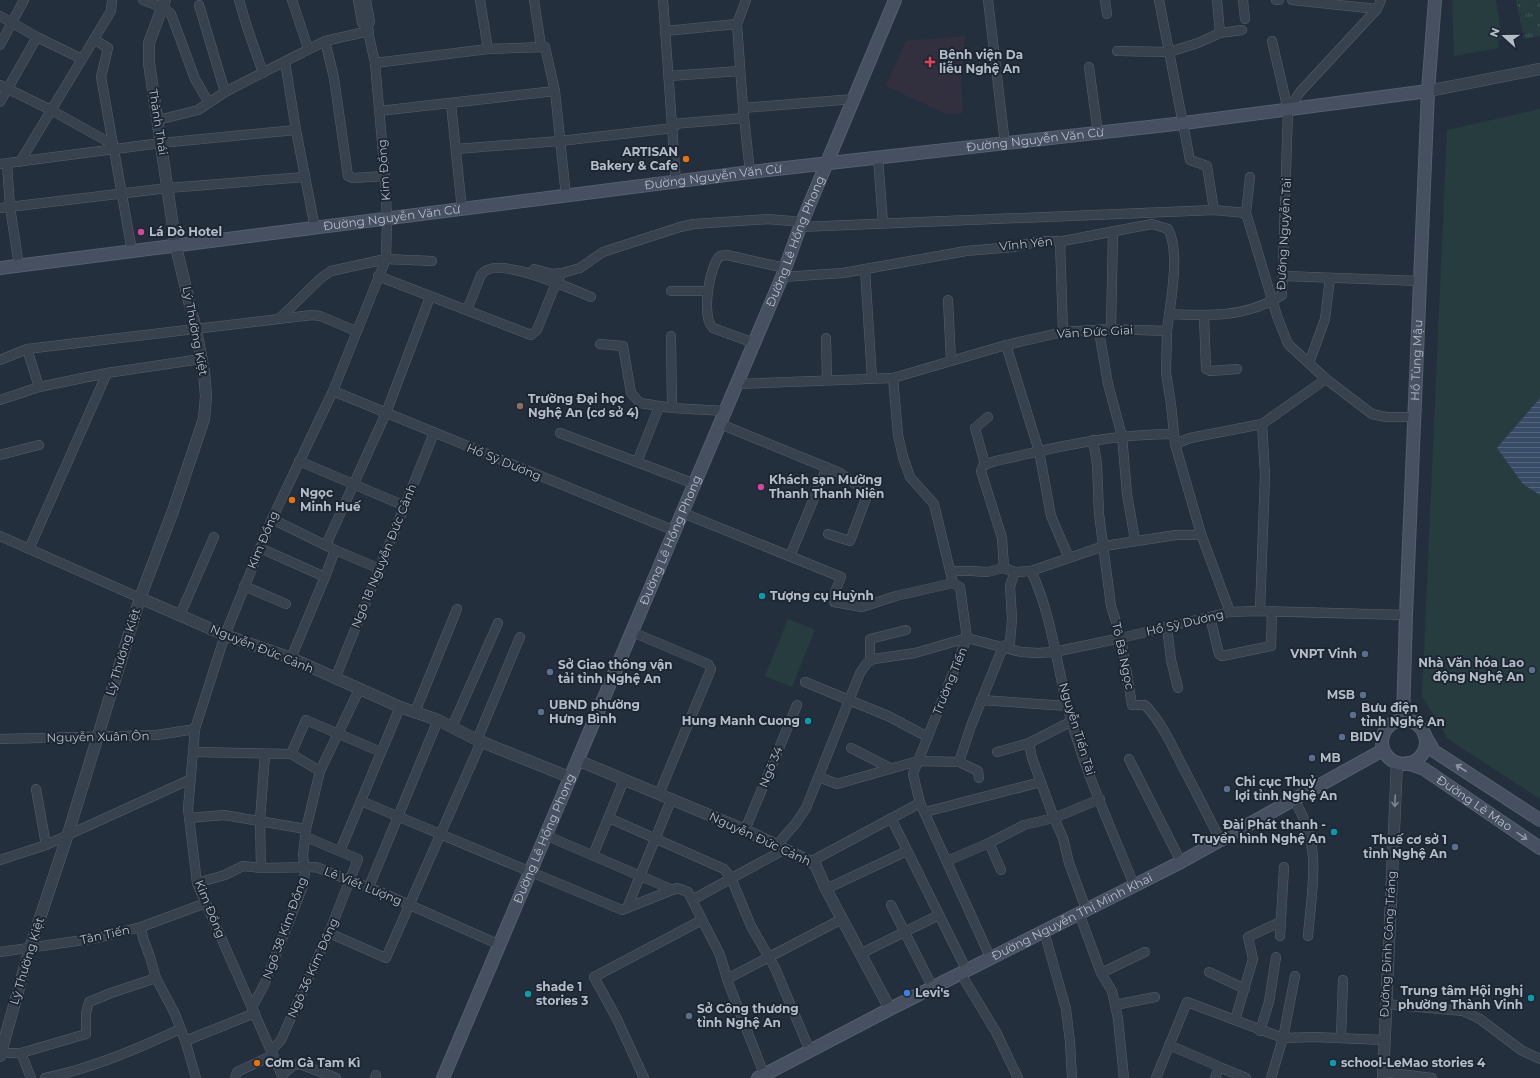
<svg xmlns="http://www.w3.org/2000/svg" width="1540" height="1078" viewBox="0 0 1540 1078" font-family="Montserrat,sans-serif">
<defs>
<pattern id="grass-tufts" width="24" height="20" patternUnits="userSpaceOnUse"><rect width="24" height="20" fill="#263c3f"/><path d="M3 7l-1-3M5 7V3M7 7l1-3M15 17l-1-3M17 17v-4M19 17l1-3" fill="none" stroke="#435659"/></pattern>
<pattern id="water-rules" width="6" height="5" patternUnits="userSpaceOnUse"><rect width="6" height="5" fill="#394c67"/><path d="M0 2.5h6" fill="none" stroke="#53647b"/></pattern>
</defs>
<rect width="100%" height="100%" fill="#242f3e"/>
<path fill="#32303f" d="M 965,36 L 961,83 L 963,113 L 946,114 L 886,86 L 906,41 Z"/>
<path fill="url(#grass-tufts)" d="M 1516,0 L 1540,0 L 1540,36 L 1524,39 Z"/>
<g fill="#263c3f">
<path d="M 1452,0 L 1496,0 L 1502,39 L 1498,40 L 1499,48 L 1454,56 Z"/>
<path d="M 1540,109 L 1540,799 L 1448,739 L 1422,696 L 1447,130 Z"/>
<path d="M 788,619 L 815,630 L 792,687 L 765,676 Z"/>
</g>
<path fill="url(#water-rules)" d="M 1540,398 L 1540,495 L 1523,484 L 1497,448 Z"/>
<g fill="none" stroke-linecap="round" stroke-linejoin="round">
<defs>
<g id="minor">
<path d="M 143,0 L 164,8 L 171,14 L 195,79 L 209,103"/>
<path d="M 239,0 L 247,27 L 263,73"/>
<path d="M 292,0 L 308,48"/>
<path d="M 358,0 L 362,23 L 367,27"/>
<path d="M 480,0 L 488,49"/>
<path d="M 534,0 L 541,46"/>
<path d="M 663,0 L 676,182"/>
<path d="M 746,0 L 737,24 L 743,108 L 750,172"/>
<path d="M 988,0 L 1005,144"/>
<path d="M 1105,0 L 1107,14"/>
<path d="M 1159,0 L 1190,160 L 1207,166 L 1214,210"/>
<path d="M 1217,0 L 1220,33"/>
<path d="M 1243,0 L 1245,19"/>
<path d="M 1276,0 L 1279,0"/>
<path d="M 1292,0 L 1377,9"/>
<path d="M 199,5 L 225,92"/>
<path d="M 0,16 L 37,37 L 82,59"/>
<path d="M 665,31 L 737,24"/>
<path d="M 94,39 L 108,48 L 101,77 L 132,251"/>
<path d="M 325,41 L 334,78 L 348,176 L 353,178 L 385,176"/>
<path d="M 0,45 L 24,0"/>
<path d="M 1117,51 L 1169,52 L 1198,43 L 1220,33 L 1242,30"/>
<path d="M 285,62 L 296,130 L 315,228"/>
<path d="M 375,63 L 488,49 L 545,47 L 555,91 L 566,196"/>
<path d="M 1089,67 L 1098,133"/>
<path d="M 669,76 L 740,71"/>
<path d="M 0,85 L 51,110 L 112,144"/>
<path d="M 0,102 L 37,37"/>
<path d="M 451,104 L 462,209"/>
<path d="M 743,108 L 854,99"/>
<path d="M 1288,110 L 1300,92 L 1377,9 L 1381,0"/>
<path d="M 379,111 L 555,91"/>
<path d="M 158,120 L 198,110 L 225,92 L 325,41 L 369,31"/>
<path d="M 673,124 L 744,118"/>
<path d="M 456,149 L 560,141 L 674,128"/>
<path d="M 878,158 L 883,223"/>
<path d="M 20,162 L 111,11 L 112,0"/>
<path d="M 0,164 L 161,143 L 296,130"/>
<path d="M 7,164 L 10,207 L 19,266"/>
<path d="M 0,208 L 168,188 L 305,177"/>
<path d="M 1246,213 L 1250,177"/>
<path d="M 800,227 L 1214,210 L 1246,213 L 1277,316 L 1288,344 L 1326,379 L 1372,414 L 1386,417 L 1414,417"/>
<path d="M 1060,241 L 1063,332"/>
<path d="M 534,269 L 552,274 L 562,273"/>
<path d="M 865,269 L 872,378"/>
<path d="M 378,276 L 531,335 L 537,330 L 556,283 L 562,273 L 580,268 L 603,252 L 680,227 L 694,224 L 768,219 L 802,222"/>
<path d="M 1284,276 L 1420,281"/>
<path d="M 782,277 L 843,273 L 966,251 L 1013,247 L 1041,241 L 1063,241 L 1152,224 L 1168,229 C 1181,252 1170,304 1167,331"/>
<path d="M 671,291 L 707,291"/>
<path d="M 948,300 L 951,361"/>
<path d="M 467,310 L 481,275 C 495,253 571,289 591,297"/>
<path d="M 1169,314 C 1209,316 1246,318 1282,295 L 1288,110 L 1272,41"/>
<path d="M 1204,316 L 1206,369 L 1210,371 L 1237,369"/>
<path d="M 280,318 L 321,278 L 331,271 L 386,259 L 432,261"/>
<path d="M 1111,329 L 1113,231"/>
<path d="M 1099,331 L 1108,384 L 1122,436 L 1127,494 L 1135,540"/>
<path d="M 671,336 L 672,408"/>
<path d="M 826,338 L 827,380"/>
<path d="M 754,343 L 713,328 C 701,317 709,266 720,256 L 727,255 L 785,268"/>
<path d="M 600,344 L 623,346 L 631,393 L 640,403 L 672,408 L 725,411"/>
<path d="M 1006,345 L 1039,451 L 1051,516 L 1069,558"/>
<path d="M 27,349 L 39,387"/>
<path d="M 0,360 L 27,349 L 312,315 L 320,316 L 356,331"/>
<path d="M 1309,363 L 1325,319 L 1330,278"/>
<path d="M 893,378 L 898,435 L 903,457 L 910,477 L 934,504 L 953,583 L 960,587 L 967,638 L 913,774 L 920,803 L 991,959"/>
<path d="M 737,384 L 893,378 L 1006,345 L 1063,332 L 1109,329 L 1167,331 L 1166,373 L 1171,404 L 1175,444 L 1201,534 L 1230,612"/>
<path d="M 333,391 L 675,531"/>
<path d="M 0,400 L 39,387 L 107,373 L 201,359"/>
<path d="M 720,424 L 840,473 L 868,493 L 850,541 L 828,534"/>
<path d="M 560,433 L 695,484"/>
<path d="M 1093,440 L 1097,464 L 1099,514 L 1111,606 L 1121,638 L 1132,705 L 1145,705 C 1163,724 1173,748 1185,771 C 1197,794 1209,817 1220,840"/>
<path d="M 1175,444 L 1190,438 L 1262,424 L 1326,379"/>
<path d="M 0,455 L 39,445"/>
<path d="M 299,461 L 405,506"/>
<path d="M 637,462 L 659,407"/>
<path d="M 985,464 L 975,428 L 988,417"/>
<path d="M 683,513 L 841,577 L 833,597 L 834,602 L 862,607 L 896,596 L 953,583"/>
<path d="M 272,519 L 335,550 L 380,569"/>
<path d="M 0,536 L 140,598"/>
<path d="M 326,545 L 386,413 L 430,297"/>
<path d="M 260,548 L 325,577"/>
<path d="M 29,549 L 107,373"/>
<path d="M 790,556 L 827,467"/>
<path d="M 1004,568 L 1002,538 L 981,471 L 983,466 C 992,460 1008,459 1018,456 C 1069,444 1120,434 1173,434"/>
<path d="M 950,571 L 972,571 L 987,572 L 1004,568 L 1015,572 L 1031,571 L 1104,546 L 1176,535 L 1201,535"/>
<path d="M 1031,571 C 1053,617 1057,671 1071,720 C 1087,776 1112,830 1134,885"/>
<path d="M 244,586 L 286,604"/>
<path d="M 1260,611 L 1265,475 L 1262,424"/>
<path d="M 180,615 L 214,537"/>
<path d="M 1210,617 L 1219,654 L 1222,656 L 1271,646 L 1272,611"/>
<path d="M 1167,627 L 1171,660 L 1178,688"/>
<path d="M 632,632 L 708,664 L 711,669 L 659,794"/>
<path d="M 967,638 L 1021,652 L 1038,653 L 1054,652 L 1121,638 L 1230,612 L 1256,611 L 1406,615"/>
<path d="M 291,658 L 325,577 L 335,550"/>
<path d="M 870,660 L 870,639 L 906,630"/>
<path d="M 335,679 L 434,433"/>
<path d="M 805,682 L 888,716 L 928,737"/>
<path d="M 981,700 L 1068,706"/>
<path d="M 415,712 L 457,609"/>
<path d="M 1072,721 L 1029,743 L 1032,758 L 1054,818 L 1063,838 L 1069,863 L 1086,909"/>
<path d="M 452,727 L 498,623"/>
<path d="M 0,739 L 157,735 L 195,729"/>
<path d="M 477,740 L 520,637"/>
<path d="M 851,748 L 890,768"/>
<path d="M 193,752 L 291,754 L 320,771"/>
<path d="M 997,752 L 1029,743"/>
<path d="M 291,754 L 306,720 L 381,752"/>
<path d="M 1129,759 L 1181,862"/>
<path d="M 959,762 L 971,726 L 1003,647 L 1010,642 L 1012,619 L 1010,586 L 1015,572"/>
<path d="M 819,777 L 837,784 L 918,761 L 959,762 L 978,771 L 979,778"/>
<path d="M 36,789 L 46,845"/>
<path d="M 1294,800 C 1323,846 1312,885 1308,936"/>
<path d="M 361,801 L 622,910 L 677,888 L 688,892 L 720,955 L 728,982 L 764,1074"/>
<path d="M 925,812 L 1041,782"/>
<path d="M 189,818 L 224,815 L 306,829"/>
<path d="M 609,818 L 724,869 L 731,878 L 751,926 L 775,968 L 810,1051"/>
<path d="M 891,818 L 967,971"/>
<path d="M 745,830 L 797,705"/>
<path d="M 545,835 L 673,890"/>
<path d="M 989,843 L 1001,870"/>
<path d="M 777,845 L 796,823 L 806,808 L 860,673 L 867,663 L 874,659 L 915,653 L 967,638"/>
<path d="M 340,851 L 400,707"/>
<path d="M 593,855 L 624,780"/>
<path d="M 0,860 L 46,845 L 191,779"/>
<path d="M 947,861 L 989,843 L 1024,825 L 1054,818 L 1100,799"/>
<path d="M 810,862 L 920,803"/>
<path d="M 261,868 L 260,820 L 265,754"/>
<path d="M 197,883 L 225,875 L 243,866 L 261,868 L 316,867 L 385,894 L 500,945"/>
<path d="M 368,889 L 438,720"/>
<path d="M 826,889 L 907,851"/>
<path d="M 692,900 L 785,849"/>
<path d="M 891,905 L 933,988"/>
<path d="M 627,908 L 671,800"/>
<path d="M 1079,913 L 1101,973 L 1112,991 L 1118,1019 L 1124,1078"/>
<path d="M 141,927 L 143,938 L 150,957 L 156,978 L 175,1014 L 186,1043 L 196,1078"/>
<path d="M 1044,931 L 1066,1009 L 1070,1042 L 1072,1078"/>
<path d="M 329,933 L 386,958 L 481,742"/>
<path d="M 1280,936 L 1284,867"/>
<path d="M 0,952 L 97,938 L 141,927 L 206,903"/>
<path d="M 860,954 L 939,915"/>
<path d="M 1209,972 L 1245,989"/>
<path d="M 1101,973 L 1145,952"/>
<path d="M 961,974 L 996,1032 L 1018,1078"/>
<path d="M 727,979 L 842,919"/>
<path d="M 1385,1004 L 1463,1011 L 1480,1019 L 1521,1050 L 1540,1059"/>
<path d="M 1115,1005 L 1155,997"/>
<path d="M 252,1007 L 264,985 L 303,886 L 305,872 L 303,855 L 306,829 L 320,771 L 359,690"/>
<path d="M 1235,1020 L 1253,959 L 1248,937 L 1280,922"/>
<path d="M 1260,1031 L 1269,1002 L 1276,957"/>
<path d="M 1341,1038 L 1343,980"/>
<path d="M 185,1041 L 255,1013"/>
<path d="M 1169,1045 L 1218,1066 L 1219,1068 L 1215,1078"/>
<path d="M 271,1051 L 281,1040 L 329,933 L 358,859 L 306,837"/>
<path d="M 1,1053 L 21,1053 L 86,1034 L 86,1013 L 89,1002 L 111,993 L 156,978"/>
<path d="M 21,1053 L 31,1078"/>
<path d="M 1219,1067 L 1246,1078"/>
<path d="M 1383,1072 L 1432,1078"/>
<path d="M 282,1075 L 294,1065 L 300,1064 L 336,1078"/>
<path d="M 45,1078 C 93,1068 137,1049 180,1029"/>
<path d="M 235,1078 L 237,1072 L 273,1055"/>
<path d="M 283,1078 L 197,883 L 188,809 L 195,729 L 225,635 L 272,519 L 333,391 L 386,259 L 387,219 L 385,176 L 375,63 L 367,27 L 370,22 L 366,0"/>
<path d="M 375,1078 L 376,1075"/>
<path d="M 644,1078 L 617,1019 L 594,977 L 702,920"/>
<path d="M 1156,1078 L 1187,1002 L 1283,1038 L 1314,1037 L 1384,1040"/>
<path d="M 1271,1078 L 1283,1038 L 1295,976"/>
</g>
<g id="tertiary">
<path d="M 1428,91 L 1540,69"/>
<path d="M 140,598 L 225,635 L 291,658 L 400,707 L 438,720 L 477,740 L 569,777"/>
<path d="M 577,760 L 745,830 L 815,864 L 826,889 L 890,1009"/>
<path d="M 0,1056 L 30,948 L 68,834 L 140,598 L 173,511 L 204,419 L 206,396 L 204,372 L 196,330 L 176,247 L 149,63 L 149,43 L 165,0"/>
<path d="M 1383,1078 L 1397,763"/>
</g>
<g id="secondary">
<path id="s1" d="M 0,268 L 750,172 L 1184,123 L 1428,91"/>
<path id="s2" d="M 1403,720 L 1406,615 L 1428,91 L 1435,0"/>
<circle cx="1404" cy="742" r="22"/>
<path d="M 1424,734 L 1434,751 L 1540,820"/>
<path id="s3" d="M 1407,763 L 1424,769 L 1540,848"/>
<path id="s4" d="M 443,1078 L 782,277 L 800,227 L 895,0"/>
<path id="s5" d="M 758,1078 L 890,1009 L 1181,862 L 1383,750"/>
</g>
</defs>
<use href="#minor" stroke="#565f6c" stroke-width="10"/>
<use href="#tertiary" stroke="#565f6c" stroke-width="12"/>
<use href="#secondary" stroke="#565f6c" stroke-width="14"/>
<use href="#minor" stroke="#38414e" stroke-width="9"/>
<use href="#tertiary" stroke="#38414e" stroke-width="11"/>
<use href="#secondary" stroke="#465061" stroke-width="12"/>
</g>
<defs><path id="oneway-shaft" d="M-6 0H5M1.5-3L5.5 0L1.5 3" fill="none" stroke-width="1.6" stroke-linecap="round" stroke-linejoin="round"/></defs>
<g stroke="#8e96a5">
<use href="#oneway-shaft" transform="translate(1461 768) rotate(-147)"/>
<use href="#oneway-shaft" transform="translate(1522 836) rotate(34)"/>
</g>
<use stroke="#7c8592" href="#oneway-shaft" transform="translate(1395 801) rotate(93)"/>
<path fill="#e0444e" stroke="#1d2633" stroke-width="1.5" d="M928 56h4v4h4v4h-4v4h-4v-4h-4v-4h4z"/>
<g fill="#e8710a" stroke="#1d2633" stroke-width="1.5">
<circle cx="686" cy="159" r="4"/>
<circle cx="292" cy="500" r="4"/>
<circle cx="257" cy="1063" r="4"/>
</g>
<g fill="#d1479c" stroke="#1d2633" stroke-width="1.5">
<circle cx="141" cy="232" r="4"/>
<circle cx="761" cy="487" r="4"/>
</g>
<circle fill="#8d6e63" stroke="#1d2633" stroke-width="1.5" cx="520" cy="406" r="4"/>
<g fill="#0f9aa8" stroke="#1d2633" stroke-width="1.5">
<circle cx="762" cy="596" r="4"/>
<circle cx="808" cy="721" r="4"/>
<circle cx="1334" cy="832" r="4"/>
<circle cx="528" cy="994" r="4"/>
<circle cx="1531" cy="998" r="4"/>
<circle cx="1333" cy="1063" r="4"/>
</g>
<g fill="#5c6f8a" stroke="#1d2633" stroke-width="1.5">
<circle cx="1365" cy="654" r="4"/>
<circle cx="1532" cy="670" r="4"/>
<circle cx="550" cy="672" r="4"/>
<circle cx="1363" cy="695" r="4"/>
<circle cx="541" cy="712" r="4"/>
<circle cx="1353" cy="715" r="4"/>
<circle cx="1342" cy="737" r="4"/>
<circle cx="1312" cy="758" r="4"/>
<circle cx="1227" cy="789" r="4"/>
<circle cx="1455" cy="847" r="4"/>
<circle cx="689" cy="1016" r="4"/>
</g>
<circle fill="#3f7fe0" stroke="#1d2633" stroke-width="1.5" cx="907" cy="993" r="4"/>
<g text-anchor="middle" stroke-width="4" stroke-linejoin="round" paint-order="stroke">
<g font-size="12" font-weight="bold" fill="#b4bcc9" stroke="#1d2633" text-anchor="start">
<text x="939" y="59">Bệnh viện Da<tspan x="939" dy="14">liễu Nghệ An</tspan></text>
<text x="678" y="156" text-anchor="end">ARTISAN<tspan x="678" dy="14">Bakery &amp; Cafe</tspan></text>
<text x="149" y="236">Lá Dò Hotel</text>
<text x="528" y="403">Trường Đại học<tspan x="528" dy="14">Nghệ An (cơ sở 4)</tspan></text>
<text x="769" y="484">Khách sạn Mường<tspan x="769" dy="14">Thanh Thanh Niên</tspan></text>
<text x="300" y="497">Ngọc<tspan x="300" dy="14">Minh Huế</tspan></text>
<text x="770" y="600">Tượng cụ Huỳnh</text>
<text x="1357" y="658" text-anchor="end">VNPT Vinh</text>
<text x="1524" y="667" text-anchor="end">Nhà Văn hóa Lao<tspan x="1524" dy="14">động Nghệ An</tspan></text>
<text x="558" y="669">Sở Giao thông vận<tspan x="558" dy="14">tải tỉnh Nghệ An</tspan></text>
<text x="1355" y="699" text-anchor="end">MSB</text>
<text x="549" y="709">UBND phường<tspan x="549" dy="14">Hưng Bình</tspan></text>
<text x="1361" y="712">Bưu điện<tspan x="1361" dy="14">tỉnh Nghệ An</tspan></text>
<text x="800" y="725" text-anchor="end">Hung Manh Cuong</text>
<text x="1350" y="741">BIDV</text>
<text x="1320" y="762">MB</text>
<text x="1235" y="786">Chi cục Thuỷ<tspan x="1235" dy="14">lợi tỉnh Nghệ An</tspan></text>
<text x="1326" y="829" text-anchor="end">Đài Phát thanh -<tspan x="1326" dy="14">Truyền hình Nghệ An</tspan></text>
<text x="1447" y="844" text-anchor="end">Thuế cơ sở 1<tspan x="1447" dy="14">tỉnh Nghệ An</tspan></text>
<text x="536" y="991">shade 1<tspan x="536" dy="14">stories 3</tspan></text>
<text x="1523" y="995" text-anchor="end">Trung tâm Hội nghị<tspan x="1523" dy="14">phường Thành Vinh</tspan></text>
<text x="915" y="997">Levi's</text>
<text x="697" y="1013">Sở Công thương<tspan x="697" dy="14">tỉnh Nghệ An</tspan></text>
<text x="265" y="1067">Cơm Gà Tam Kì</text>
<text x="1341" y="1067">school-LeMao stories 4</text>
</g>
<g font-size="12" fill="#b4bcc9" stroke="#1d2633">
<text transform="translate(158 122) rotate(81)" y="4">Thành Thái</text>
<text dy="4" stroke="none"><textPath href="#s1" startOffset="1043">Đường Nguyễn Văn Cừ</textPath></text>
<text transform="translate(384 170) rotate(-94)" y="4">Kim Đồng</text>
<text dy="4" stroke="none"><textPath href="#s1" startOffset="719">Đường Nguyễn Văn Cừ</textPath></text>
<text dy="4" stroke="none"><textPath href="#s1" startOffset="395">Đường Nguyễn Văn Cừ</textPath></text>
<text transform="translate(1284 234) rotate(-87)" y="4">Đường Nguyễn Tài</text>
<text dy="4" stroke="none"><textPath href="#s4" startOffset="908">Đường Lê Hồng Phong</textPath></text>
<text transform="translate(1026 244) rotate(-6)" y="4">Vĩnh Yên</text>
<text transform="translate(195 331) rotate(79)" y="4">Lý Thường Kiệt</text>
<text transform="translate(1095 332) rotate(-3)" y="4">Văn Đức Giai</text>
<text dy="4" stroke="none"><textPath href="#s2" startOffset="360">Hồ Tùng Mậu</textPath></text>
<text transform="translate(504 462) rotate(22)" y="4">Hồ Sỹ Dương</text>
<text transform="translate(263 540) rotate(-67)" y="4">Kim Đồng</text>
<text dy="4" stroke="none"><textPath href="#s4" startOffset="584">Đường Lê Hồng Phong</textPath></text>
<text transform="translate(384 556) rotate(-68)" y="4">Ngõ 18 Nguyễn Đức Cảnh</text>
<text transform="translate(1185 623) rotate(-13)" y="4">Hồ Sỹ Dương</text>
<text transform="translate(262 649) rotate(22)" y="4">Nguyễn Đức Cảnh</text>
<text transform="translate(123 652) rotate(-73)" y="4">Lý Thường Kiệt</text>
<text transform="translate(1123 656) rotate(78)" y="4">Tô Bá Ngọc</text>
<text transform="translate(950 681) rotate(-68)" y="4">Trường Tiến</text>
<text transform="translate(1077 729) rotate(73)" y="4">Nguyễn Tiến Tài</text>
<text transform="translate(98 737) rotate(-1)" y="4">Nguyễn Xuân Ôn</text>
<text transform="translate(771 767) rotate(-68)" y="4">Ngõ 34</text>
<text dy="4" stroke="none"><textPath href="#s3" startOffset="79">Đường Lê Mao</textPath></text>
<text dy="4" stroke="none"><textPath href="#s4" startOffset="260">Đường Lê Hồng Phong</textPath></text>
<text transform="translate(760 839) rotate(25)" y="4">Nguyễn Đức Cảnh</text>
<text transform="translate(363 886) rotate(22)" y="4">Lê Viết Lượng</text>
<text transform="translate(210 909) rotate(68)" y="4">Kim Đồng</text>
<text dy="4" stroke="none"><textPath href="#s5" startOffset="353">Đường Nguyễn Thị Minh Khai</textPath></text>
<text transform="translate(285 928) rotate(-70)" y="4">Ngõ 38 Kim Đồng</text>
<text transform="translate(105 935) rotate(-12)" y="4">Tân Tiến</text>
<text transform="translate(1388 944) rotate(-87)" y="4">Đường Đinh Công Tráng</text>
<text transform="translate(27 961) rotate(-73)" y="4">Lý Thường Kiệt</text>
<text transform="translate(313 968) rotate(-66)" y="4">Ngõ 36 Kim Đồng</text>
</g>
</g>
<g transform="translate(1504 36) rotate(291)" stroke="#1d2633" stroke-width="3" paint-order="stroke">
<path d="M0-3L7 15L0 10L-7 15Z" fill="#b4bcc9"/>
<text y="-6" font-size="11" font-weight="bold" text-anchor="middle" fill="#b4bcc9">N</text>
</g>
</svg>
